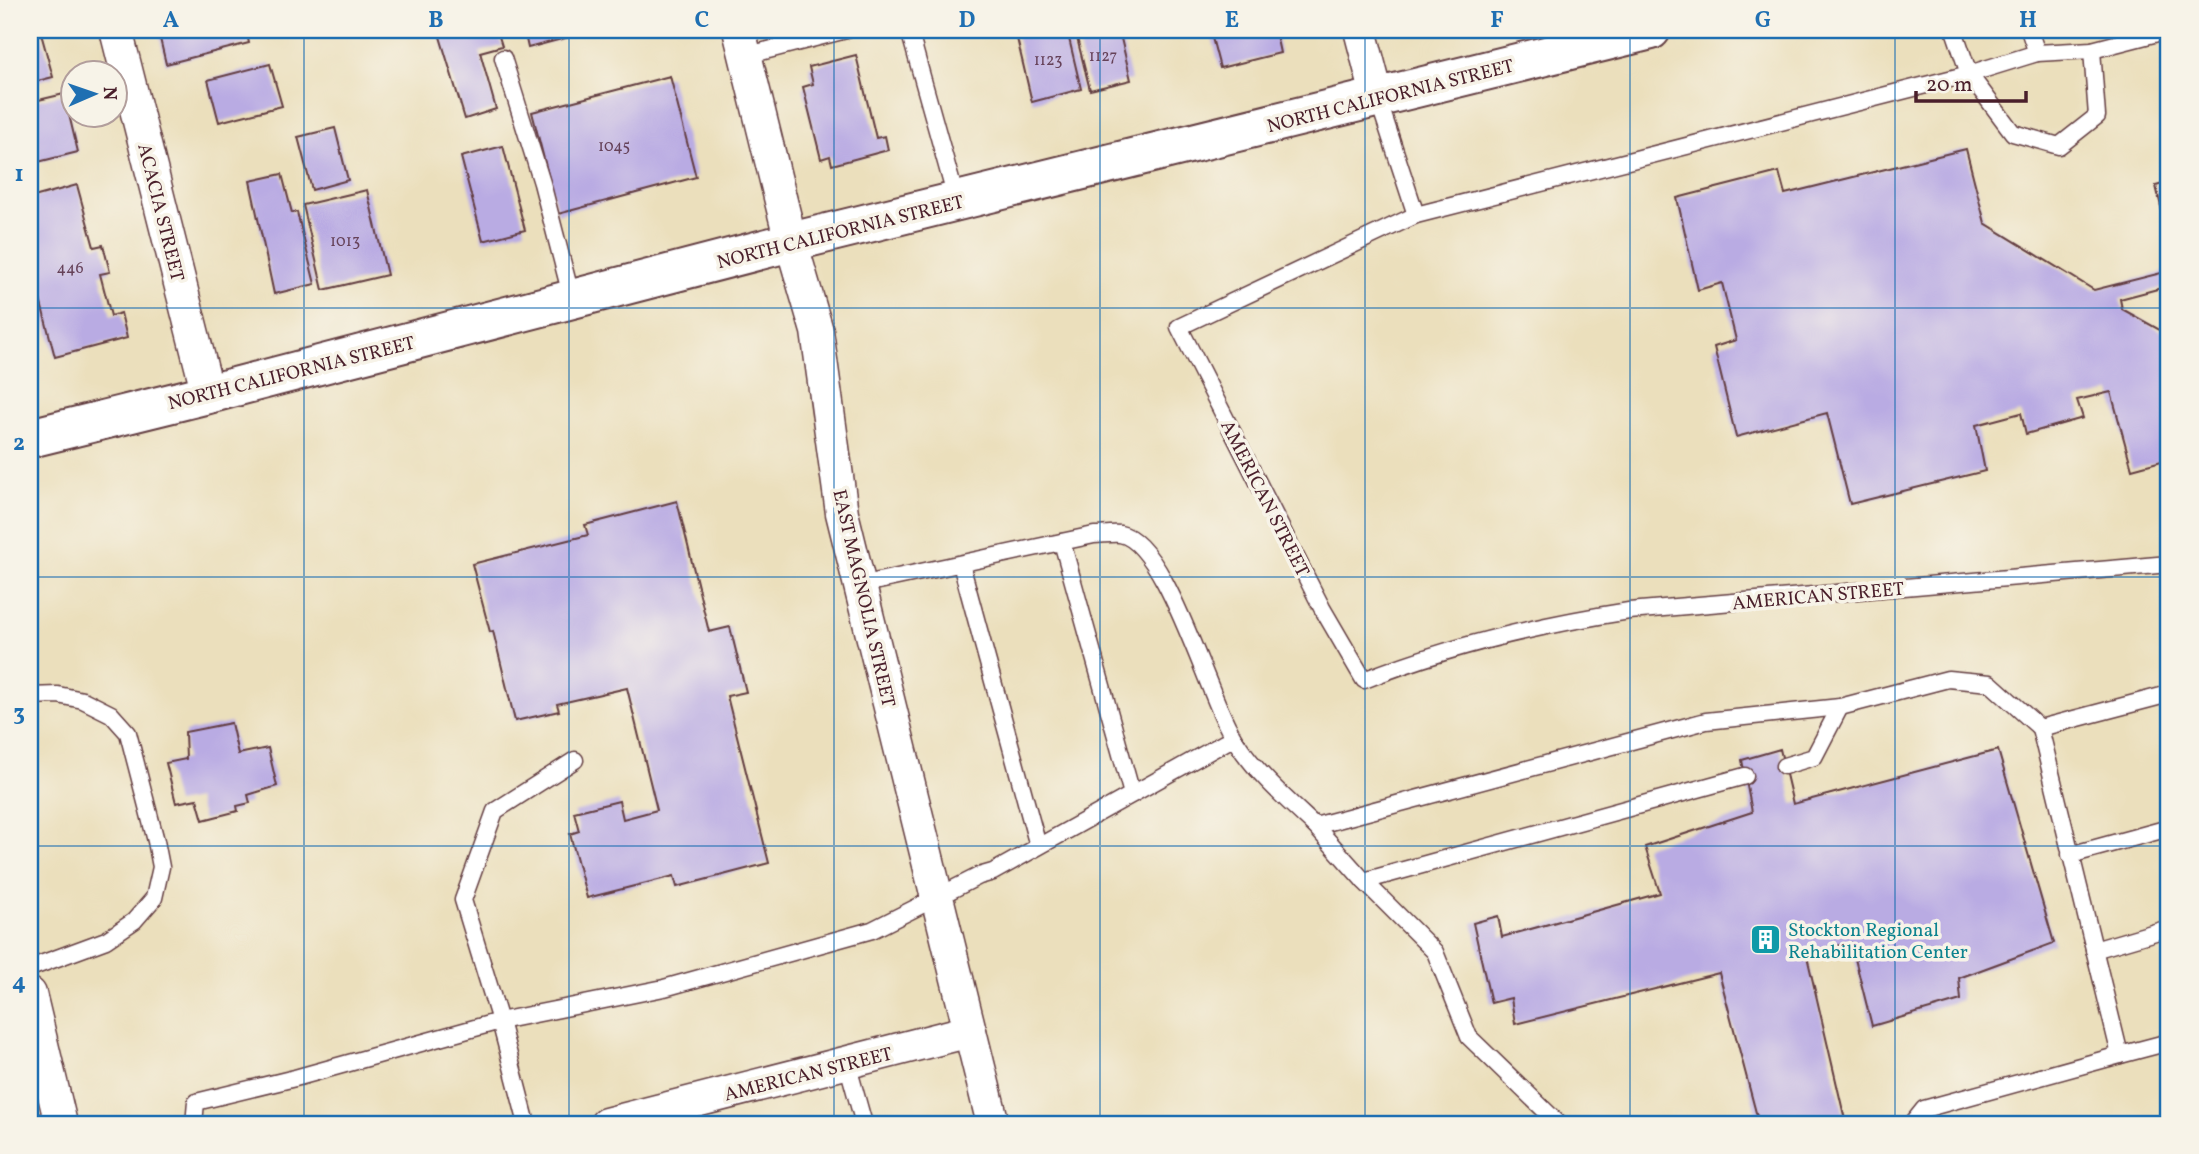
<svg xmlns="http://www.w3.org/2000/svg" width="2199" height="1154" viewBox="0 0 2199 1154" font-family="Vollkorn,serif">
<rect width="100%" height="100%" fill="#f7f3e8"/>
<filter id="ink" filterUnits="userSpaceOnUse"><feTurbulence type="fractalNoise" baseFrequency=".0143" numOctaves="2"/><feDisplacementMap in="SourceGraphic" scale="14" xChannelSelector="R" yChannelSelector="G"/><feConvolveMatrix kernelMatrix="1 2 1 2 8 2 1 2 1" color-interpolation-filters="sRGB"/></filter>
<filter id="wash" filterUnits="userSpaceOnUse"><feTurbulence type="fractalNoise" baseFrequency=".00686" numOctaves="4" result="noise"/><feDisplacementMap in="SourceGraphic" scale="28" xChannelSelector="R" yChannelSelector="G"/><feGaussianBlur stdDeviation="1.57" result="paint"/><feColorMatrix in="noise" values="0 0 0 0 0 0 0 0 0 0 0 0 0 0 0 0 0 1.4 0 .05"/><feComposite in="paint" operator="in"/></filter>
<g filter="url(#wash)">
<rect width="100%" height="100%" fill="#ebdfbc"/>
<g id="blocks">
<g fill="#b9abe3">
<path d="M 30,30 L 40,30 L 53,77 L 30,83 Z"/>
<path d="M 158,30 L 246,30 L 249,43 L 166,64 Z"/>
<path d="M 438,30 L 497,30 L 502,46 L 480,52 L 496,109 L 465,119 Z"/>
<path d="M 524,30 L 592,30 L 592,31 L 528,48 Z"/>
<path d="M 1015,30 L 1067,30 L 1081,89 L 1032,102 Z"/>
<path d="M 1075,30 L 1119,30 L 1131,80 L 1090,90 Z"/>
<path d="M 1210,30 L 1275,30 L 1280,53 L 1220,68 Z"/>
<path d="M 856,55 L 876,138 L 885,136 L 888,150 L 832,165 L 830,156 L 821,159 L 803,87 L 813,84 L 809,67 Z"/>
<path d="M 270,64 L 282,106 L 219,122 L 208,80 Z"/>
<path d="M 670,76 L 696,177 L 558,214 L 532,112 Z"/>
<path d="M 64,94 L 78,152 L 30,164 L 30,102 Z"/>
<path d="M 335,128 L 348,180 L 312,190 L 298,137 Z"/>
<path d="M 503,146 L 525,230 L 483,241 L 461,157 Z"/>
<path d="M 1966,149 L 1985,223 L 2094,290 L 2169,271 L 2169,286 L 2120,299 L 2122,309 L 2169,335 L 2169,459 L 2132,469 L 2111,392 L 2077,400 L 2083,418 L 2026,434 L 2021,413 L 1976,425 L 1985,471 L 1850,504 L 1827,413 L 1736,437 L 1714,347 L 1736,340 L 1722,283 L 1698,290 L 1677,198 L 1779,172 L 1785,194 Z"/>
<path d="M 282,174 L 292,213 L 297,212 L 315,284 L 274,294 L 250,181 Z"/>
<path d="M 2169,182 L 2169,235 L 2168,236 L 2156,186 Z"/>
<path d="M 77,185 L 94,247 L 103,245 L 110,272 L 100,274 L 111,316 L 121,313 L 127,338 L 55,357 L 30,261 L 30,198 Z"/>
<path d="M 367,190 L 387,275 L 323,290 L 303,205 Z"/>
<path d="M 677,501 L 709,632 L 730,627 L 746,692 L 727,696 L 769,863 L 677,887 L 674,876 L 587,898 L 570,834 L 579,831 L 574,812 L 619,801 L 623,819 L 657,810 L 627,688 L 557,704 L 559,711 L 515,721 L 493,631 L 490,632 L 472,564 L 588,535 L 585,525 Z"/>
<path d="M 231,723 L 238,754 L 268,748 L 277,786 L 248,795 L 250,803 L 237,806 L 238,811 L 203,820 L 197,799 L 176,803 L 166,763 L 186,759 L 185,732 Z"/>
<path d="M 1780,749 L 1793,804 L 1998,750 L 2054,943 L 1959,978 L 1961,1000 L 1872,1026 L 1851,943 L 1806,952 L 1846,1124 L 1759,1124 L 1719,973 L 1515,1024 L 1511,998 L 1491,1003 L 1473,923 L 1498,916 L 1502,937 L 1660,893 L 1645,847 L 1752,812 L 1742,760 Z"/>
</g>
</g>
</g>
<g filter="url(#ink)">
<use href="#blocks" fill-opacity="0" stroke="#623c41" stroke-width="2"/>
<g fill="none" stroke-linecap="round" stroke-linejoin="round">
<defs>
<g id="lane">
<path d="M 909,30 L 957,202"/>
<path d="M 1954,30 L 1969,74 L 2013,133 L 2059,146 L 2097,116 L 2092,50"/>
<path d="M 2029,30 L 2037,53"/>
<path d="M 2169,30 L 2092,50 L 2037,53 L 1969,74 L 1416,215 L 1179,327 L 1322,608 L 1364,680 C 1449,646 1538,625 1629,611 L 2169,564"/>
<path d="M 745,56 L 846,30"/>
<path d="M 503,58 L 542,183 L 572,299"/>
<path d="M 1378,99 L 1416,215"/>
<path d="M 1062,542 L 1132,794"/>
<path d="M 961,564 L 1038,846"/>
<path d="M 860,585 L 1094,535 C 1102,535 1112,533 1120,534 C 1167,542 1208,700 1235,740 C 1257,774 1286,799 1315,826 L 1706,721 L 1840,707 L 1948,679 L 1990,683 L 2040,728 L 2169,694"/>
<path d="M 30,696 L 58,695 L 83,700 L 111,714 L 128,733 L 156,841 L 161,867 L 154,898 L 134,921 L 106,940 L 30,968"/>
<path d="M 2040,728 L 2120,1055 L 2169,1042"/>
<path d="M 1784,766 L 1814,757 L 1840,707"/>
<path d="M 1315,826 L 1364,881 L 1435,952 L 1469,1037 L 1559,1124"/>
<path d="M 2070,855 L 2169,828"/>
<path d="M 1364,881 L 1745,776"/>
<path d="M 2094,950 L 2169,928"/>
<path d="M 847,1063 L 864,1124"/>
<path d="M 194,1124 L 196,1102 L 295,1078 L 500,1021 L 664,988 L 872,930 L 979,876 L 993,872 L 1233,738"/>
<path d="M 527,1124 L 500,1021 L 463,900 L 495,811 L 575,760"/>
<path d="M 1912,1124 L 1924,1109 L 2120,1055"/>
</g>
<g id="street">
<path d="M 116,30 L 208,394"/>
<path d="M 739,30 L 791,242 L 817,331 L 842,513 L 993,1124"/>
<path d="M 1360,30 L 1378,99"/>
<path d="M 30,994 L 61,1124"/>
<path d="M 606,1124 L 970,1031"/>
</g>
<path id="secondary" d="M 30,438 L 208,394 L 791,242 L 1651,30"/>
</defs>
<use href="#lane" stroke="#623c41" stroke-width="19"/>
<use href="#street" stroke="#623c41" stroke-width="35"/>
<use href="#secondary" stroke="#623c41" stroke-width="42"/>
<use href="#lane" stroke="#fff" stroke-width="16"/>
<use href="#street" stroke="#fff" stroke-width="32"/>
<use href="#secondary" stroke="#fff" stroke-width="38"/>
</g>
</g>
<path fill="none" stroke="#1f6fb2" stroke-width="2" stroke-opacity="0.55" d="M 304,30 L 304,1124M 569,30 L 569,1124M 834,30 L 834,1124M 1100,30 L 1100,1124M 1365,30 L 1365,1124M 1630,30 L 1630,1124M 1895,30 L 1895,1124M 30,308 L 2169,308M 30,577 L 2169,577M 30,846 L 2169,846"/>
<defs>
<symbol id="building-square" viewBox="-11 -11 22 22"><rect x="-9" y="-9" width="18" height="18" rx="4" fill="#0f9aa8" stroke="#f7f3e8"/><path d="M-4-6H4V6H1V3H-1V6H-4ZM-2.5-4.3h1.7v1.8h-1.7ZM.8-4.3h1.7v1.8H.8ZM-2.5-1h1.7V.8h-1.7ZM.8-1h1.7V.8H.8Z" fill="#fff"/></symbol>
</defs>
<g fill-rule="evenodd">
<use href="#building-square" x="1748" y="922" width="35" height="35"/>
</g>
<g text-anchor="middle" stroke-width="7" stroke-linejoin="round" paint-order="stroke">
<g font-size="16" fill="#664259">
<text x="1103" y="61">1127</text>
<text x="1048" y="65">1123</text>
<text x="614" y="151">1045</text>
<text x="345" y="246">1013</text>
<text x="70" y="273">446</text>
</g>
<g font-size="19" fill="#4a1f2b" stroke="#f7f3e8">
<text transform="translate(1390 95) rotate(-14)" y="7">NORTH CALIFORNIA STREET</text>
<text transform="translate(162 212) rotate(76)" y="7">ACACIA STREET</text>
<text transform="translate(840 231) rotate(-14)" y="7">NORTH CALIFORNIA STREET</text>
<text transform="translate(291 372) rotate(-14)" y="7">NORTH CALIFORNIA STREET</text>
<text transform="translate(1266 498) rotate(63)" y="7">AMERICAN STREET</text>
<text transform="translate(1818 595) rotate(-5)" y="7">AMERICAN STREET</text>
<text transform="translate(865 598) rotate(77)" y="7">EAST MAGNOLIA STREET</text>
<text transform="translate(808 1073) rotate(-14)" y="7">AMERICAN STREET</text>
</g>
<g font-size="19" fill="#0d838f" stroke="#f7f3e8" text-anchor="start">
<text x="1788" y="936">Stockton Regional<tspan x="1788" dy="22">Rehabilitation Center</tspan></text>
</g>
</g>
<rect width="2199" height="1154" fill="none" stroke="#f7f3e8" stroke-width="77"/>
<g transform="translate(94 94) rotate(88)"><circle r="33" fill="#f7f3e8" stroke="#b29e9c" stroke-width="2"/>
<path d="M0-5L12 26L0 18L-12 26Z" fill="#1f6fb2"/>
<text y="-10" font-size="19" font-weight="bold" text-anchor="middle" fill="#4a1f2b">N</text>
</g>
<path d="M1916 91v10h110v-10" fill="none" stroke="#4a1f2b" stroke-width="3.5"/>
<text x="1926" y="91" font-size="21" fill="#4a1f2b" stroke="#f7f3e8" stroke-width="5" paint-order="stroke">20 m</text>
<rect x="38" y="38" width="2122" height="1078" fill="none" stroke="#1f6fb2" stroke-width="2.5"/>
<g font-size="23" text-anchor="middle" font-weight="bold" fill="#1f6fb2">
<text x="171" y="27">A</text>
<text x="436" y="27">B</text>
<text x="702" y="27">C</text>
<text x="967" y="27">D</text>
<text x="1232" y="27">E</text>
<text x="1497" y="27">F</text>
<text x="1763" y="27">G</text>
<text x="2028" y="27">H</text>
<text x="19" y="181">1</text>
<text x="19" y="450">2</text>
<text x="19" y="720">3</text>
<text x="19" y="989">4</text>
</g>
</svg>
